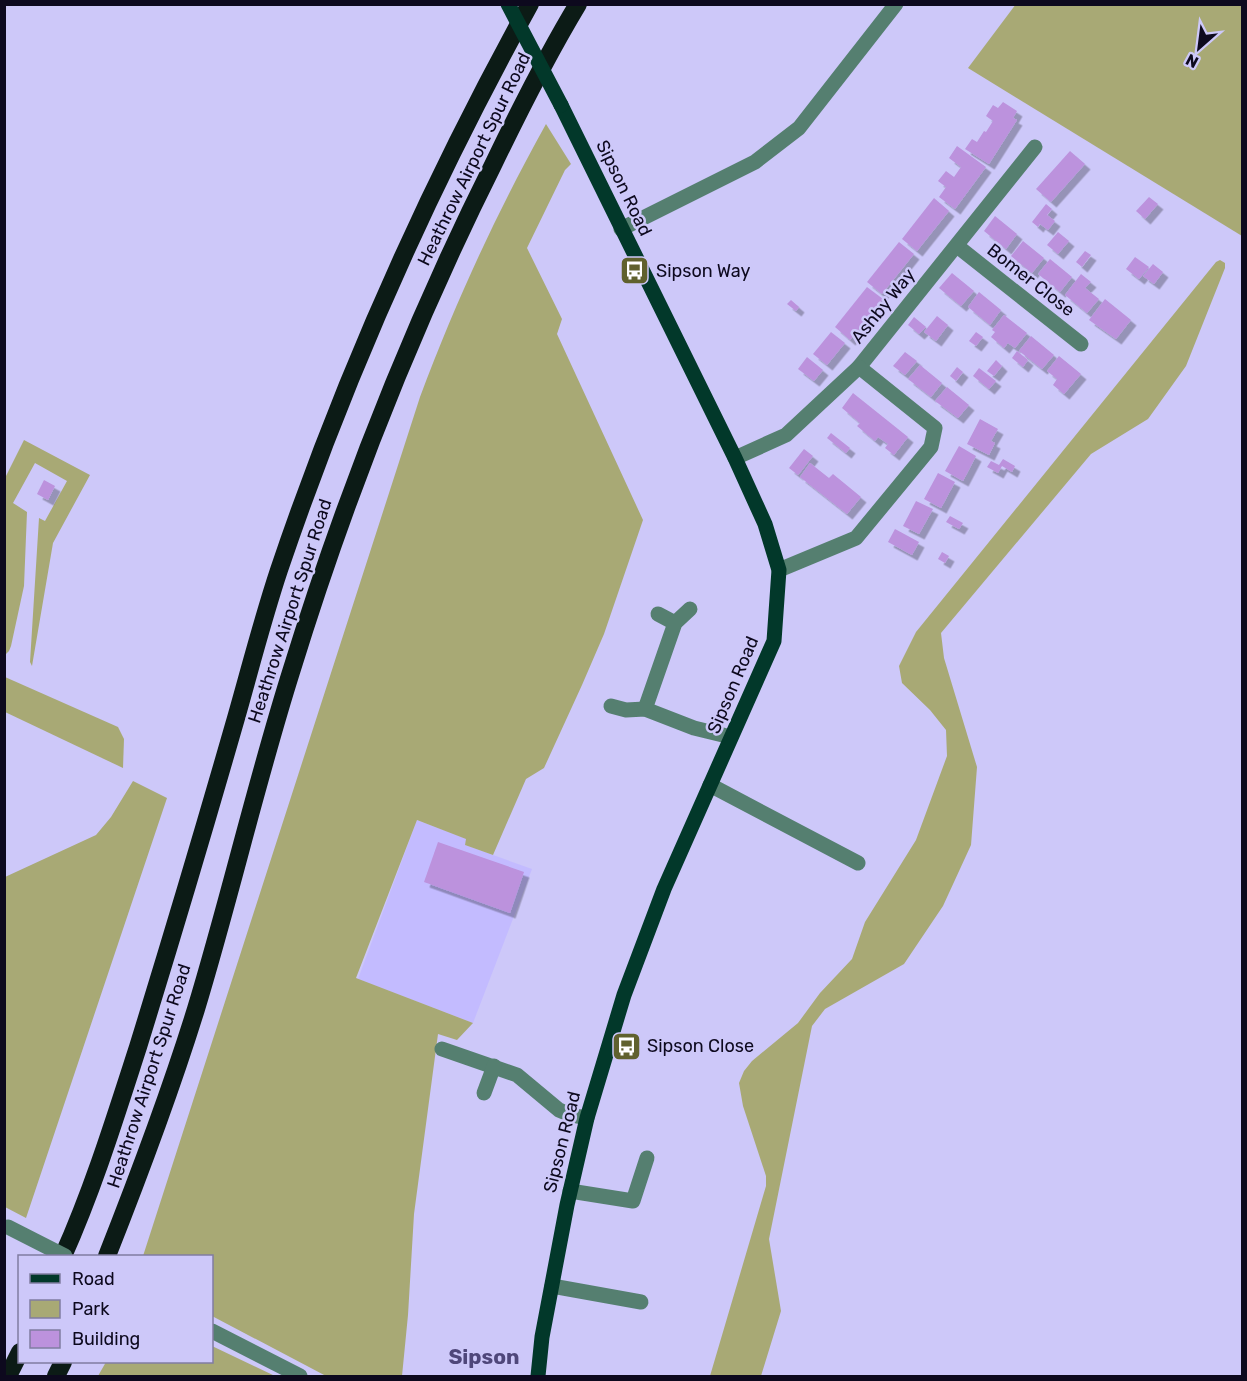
<svg xmlns="http://www.w3.org/2000/svg" width="1247" height="1381" viewBox="0 0 1247 1381" font-family="Rubik,sans-serif">
<defs>
<filter id="shadow"><feDropShadow dx="5.5" dy="5.5" stdDeviation="0" flood-color="#0004"/></filter>
</defs>
<rect width="100%" height="100%" fill="#cdc8f9"/>
<path fill="#c3bbff" d="M 417,820 L 467,839 L 465,845 L 532,869 L 473,1023 L 358,979 Z"/>
<g fill="#a8a975">
<path d="M 1016,4 L 1242,5 L 1242,236 L 968,68 Z"/>
<path d="M 546,124 L 571,164 L 565,170 L 527,248 L 562,319 L 557,334 L 643,520 L 604,634 L 582,685 L 544,768 L 526,779 L 493,855 L 465,845 L 466,839 L 417,820 L 356,978 L 473,1023 L 457,1040 L 438,1034 L 414,1214 L 408,1315 L 402,1376 L 326,1376 L 212,1316 L 212,1256 L 143,1256 L 420,397 C 456,301 496,214 546,124 Z"/>
<path d="M 1220,260 L 1225,263 L 1225,268 L 1186,366 L 1148,419 L 1091,454 L 941,633 L 944,658 L 977,767 L 971,845 L 943,906 L 904,964 L 825,1009 L 812,1026 L 769,1239 L 781,1311 L 761,1376 L 710,1376 L 766,1186 L 766,1176 L 743,1106 L 739,1083 L 744,1071 L 752,1061 L 798,1023 L 820,993 L 852,959 L 865,922 L 916,840 L 947,756 L 946,730 L 930,710 L 902,683 L 899,666 L 916,632 L 1216,262 Z"/>
<path d="M 24,440 L 90,475 L 53,543 L 32,666 L 30,662 L 39,518 L 45,521 L 67,481 L 35,463 L 13,503 L 27,512 L 24,586 L 11,646 L 9,651 L 5,655 L 5,478 Z"/>
<path d="M 5,677 L 118,727 L 124,739 L 123,768 L 5,712 Z"/>
<path d="M 133,781 L 167,798 L 26,1218 L 5,1207 L 5,877 L 96,835 L 111,817 Z"/>
<path d="M 212,1346 L 275,1376 L 98,1376 L 106,1362 L 212,1362 Z"/>
</g>
<g fill="#bc92dd" filter="url(#shadow)">
<path d="M 1003,102 L 1017,111 L 1013,118 L 1017,120 L 989,164 L 965,149 L 972,139 L 977,142 L 984,131 L 986,132 L 993,121 L 986,116 L 993,105 L 998,108 Z"/>
<path d="M 957,146 L 986,167 L 955,209 L 939,197 L 946,187 L 938,181 L 946,171 L 954,177 L 961,167 L 949,158 Z"/>
<path d="M 1070,151 L 1085,164 L 1051,202 L 1036,189 Z"/>
<path d="M 1149,197 L 1158,204 L 1145,219 L 1136,211 Z"/>
<path d="M 934,198 L 949,211 L 917,251 L 902,239 Z"/>
<path d="M 1046,204 L 1052,209 L 1047,215 L 1055,221 L 1048,230 L 1040,224 L 1038,227 L 1032,222 Z"/>
<path d="M 995,216 L 1017,234 L 1006,249 L 984,231 Z"/>
<path d="M 1058,232 L 1069,241 L 1058,254 L 1047,245 Z"/>
<path d="M 1023,241 L 1044,258 L 1032,273 L 1011,256 Z"/>
<path d="M 899,242 L 914,254 L 882,294 L 867,282 Z"/>
<path d="M 1085,251 L 1091,255 L 1082,267 L 1076,262 Z"/>
<path d="M 1135,257 L 1149,267 L 1139,279 L 1126,269 Z"/>
<path d="M 1050,259 L 1072,277 L 1060,292 L 1038,274 Z"/>
<path d="M 1153,264 L 1163,272 L 1154,284 L 1143,276 Z"/>
<path d="M 952,273 L 974,291 L 961,306 L 939,288 Z"/>
<path d="M 1081,274 L 1091,282 L 1085,288 L 1099,299 L 1087,313 L 1065,295 Z"/>
<path d="M 867,287 L 883,299 L 850,340 L 835,327 Z"/>
<path d="M 979,292 L 1001,310 L 990,325 L 968,307 Z"/>
<path d="M 1105,299 L 1131,320 L 1116,339 L 1089,320 Z"/>
<path d="M 791,300 L 799,307 L 796,311 L 787,304 Z"/>
<path d="M 1004,315 L 1027,333 L 1015,348 L 1008,343 L 1004,348 L 991,337 L 995,332 L 992,330 Z"/>
<path d="M 937,316 L 948,325 L 936,341 L 924,332 Z"/>
<path d="M 914,317 L 926,327 L 919,334 L 908,325 Z"/>
<path d="M 831,332 L 845,343 L 827,365 L 813,354 Z"/>
<path d="M 976,332 L 983,337 L 976,346 L 969,341 Z"/>
<path d="M 1031,336 L 1054,355 L 1042,369 L 1019,351 Z"/>
<path d="M 1017,351 L 1028,360 L 1023,367 L 1012,358 Z"/>
<path d="M 905,352 L 917,361 L 905,375 L 893,366 Z"/>
<path d="M 1059,356 L 1081,374 L 1064,394 L 1053,385 L 1057,379 L 1047,371 Z"/>
<path d="M 807,357 L 823,370 L 814,381 L 798,369 Z"/>
<path d="M 996,360 L 1002,366 L 994,376 L 987,371 Z"/>
<path d="M 920,365 L 942,383 L 931,397 L 908,379 Z"/>
<path d="M 957,367 L 963,372 L 956,381 L 950,376 Z"/>
<path d="M 979,368 L 996,381 L 989,389 L 973,376 Z"/>
<path d="M 947,387 L 969,405 L 958,418 L 935,401 Z"/>
<path d="M 853,393 L 908,437 L 894,455 L 885,448 L 888,444 L 878,437 L 875,441 L 857,426 L 860,423 L 842,408 Z"/>
<path d="M 980,419 L 998,429 L 991,441 L 995,443 L 989,455 L 967,444 Z"/>
<path d="M 831,433 L 850,448 L 846,453 L 827,438 Z"/>
<path d="M 959,446 L 976,456 L 963,481 L 945,471 Z"/>
<path d="M 804,449 L 813,456 L 798,475 L 789,468 Z"/>
<path d="M 1003,459 L 1015,466 L 1012,472 L 1002,466 L 998,473 L 987,467 L 991,461 L 999,465 Z"/>
<path d="M 810,463 L 829,478 L 833,474 L 861,497 L 847,514 L 800,477 Z"/>
<path d="M 938,473 L 955,482 L 941,508 L 924,499 Z"/>
<path d="M 44,480 L 55,486 L 48,500 L 37,494 Z"/>
<path d="M 916,501 L 933,509 L 919,534 L 903,526 Z"/>
<path d="M 950,516 L 963,523 L 959,529 L 946,522 Z"/>
<path d="M 895,529 L 919,542 L 912,555 L 888,542 Z"/>
<path d="M 942,552 L 949,556 L 945,563 L 938,559 Z"/>
<path d="M 438,842 L 524,872 L 510,913 L 424,882 Z"/>
</g>
<g fill="none" stroke-linecap="round" stroke-linejoin="round">
<g stroke="#557f70" stroke-width="15">
<path d="M 621,229 L 755,162 L 799,128 L 896,4"/>
<path d="M 957,246 L 1081,344"/>
<path d="M 735,458 L 786,435 L 859,367 L 1035,147"/>
<path d="M 779,570 L 856,538 L 931,447 L 935,428 L 859,367"/>
<path d="M 658,614 L 675,623"/>
<path d="M 611,706 L 626,710 L 645,709 L 694,728 L 731,737"/>
<path d="M 645,709 L 675,623 L 690,609"/>
<path d="M 710,785 L 858,863"/>
<path d="M 442,1049 L 517,1075 L 559,1110 L 571,1115 L 587,1118"/>
<path d="M 484,1093 L 494,1066"/>
<path d="M 570,1191 L 633,1201 L 647,1158"/>
<path d="M 552,1286 L 641,1302"/>
<path d="M 212,1331 L 300,1376"/>
</g>
<path stroke="#02382a" stroke-width="15" d="M 538,1376 L 542,1337 L 567,1205 L 587,1118 L 624,995 L 664,889 L 774,641 L 779,570 L 765,524 L 735,458 L 561,105"/>
<g stroke="#0c1b16" stroke-width="18">
<path d="M 63,1256 C 93,1189 115,1118 138,1047 C 171,940 203,833 234,725 C 249,673 262,621 279,570 C 346,372 429,187 530,4"/>
<path d="M 107,1256 C 139,1175 170,1093 196,1009 C 230,897 256,783 291,672 C 345,497 411,329 493,165 C 519,111 546,57 578,4"/>
<path d="M 8,1376 L 20,1352"/>
<path d="M 56,1376 L 63,1362"/>
</g>
<path stroke="#557f70" stroke-width="15" d="M 8,1227 L 65,1256"/>
<path stroke="#02382a" stroke-width="15" d="M 508,4 L 561,105"/>
</g>
<defs>
<symbol id="bus-square" viewBox="-11 -11 22 22"><rect x="-9" y="-9" width="18" height="18" rx="4" fill="#60612e" stroke="#cdc8f9"/><path d="M-5-6H5V4H4V6H2V4H-2V6H-4V4H-5ZM-3.5-4V0h7V-4ZM-3.5 1.2v1.5H-2V1.2ZM2 1.2v1.5H3.5V1.2Z" fill="#fff"/></symbol>
</defs>
<g fill-rule="evenodd">
<use href="#bus-square" x="618" y="254" width="33" height="33"/>
<use href="#bus-square" x="610" y="1030" width="33" height="33"/>
</g>
<g text-anchor="middle" stroke-width="5" stroke-linejoin="round" paint-order="stroke">
<g font-size="18" fill="#0d091e" stroke="#cdc8f9">
<text transform="translate(474 159) rotate(-64)" y="6">Heathrow Airport Spur Road</text>
<text transform="translate(624 188) rotate(64)" y="6">Sipson Road</text>
<text transform="translate(1031 280) rotate(38)" y="6">Bomer Close</text>
<text transform="translate(883 306) rotate(-51)" y="6">Ashby Way</text>
<text transform="translate(290 611) rotate(-72)" y="6">Heathrow Airport Spur Road</text>
<text transform="translate(733 685) rotate(-67)" y="6">Sipson Road</text>
<text transform="translate(149 1076) rotate(-72)" y="6">Heathrow Airport Spur Road</text>
<text transform="translate(562 1142) rotate(-76)" y="6">Sipson Road</text>
</g>
<g font-size="18" fill="#0d091e" stroke="#cdc8f9" text-anchor="start">
<text x="656" y="277">Sipson Way</text>
<text x="647" y="1052">Sipson Close</text>
</g>
<g font-size="21" font-weight="bold" fill="#4f477a" stroke="#cdc8f9">
<text x="484" y="1364">Sipson</text>
</g>
</g>
<rect width="1247" height="1381" fill="none" stroke="#0d091e" stroke-width="12"/>
<rect x="18" y="1255" width="195" height="108" fill="#cdc8f9" stroke="#807ca1" stroke-width="1.5"/>
<rect x="30" y="1274" width="30" height="9" fill="#02382a" stroke="#807ca1" stroke-width="1.5"/>
<text x="72" y="1285" font-size="18" fill="#0d091e">Road</text>
<rect x="30" y="1300" width="30" height="18" fill="#a8a975" stroke="#807ca1" stroke-width="1.5"/>
<text x="72" y="1315" font-size="18" fill="#0d091e">Park</text>
<rect x="30" y="1330" width="30" height="18" fill="#bc92dd" stroke="#807ca1" stroke-width="1.5"/>
<text x="72" y="1345" font-size="18" fill="#0d091e">Building</text>
<g transform="translate(1199 48) rotate(208)" stroke="#cdc8f9" stroke-width="4.5" paint-order="stroke">
<path d="M0-4.5L10 22L0 15L-10 22Z" fill="#0d091e"/>
<text y="-9" font-size="16" font-weight="bold" text-anchor="middle" fill="#0d091e">N</text>
</g>
</svg>
